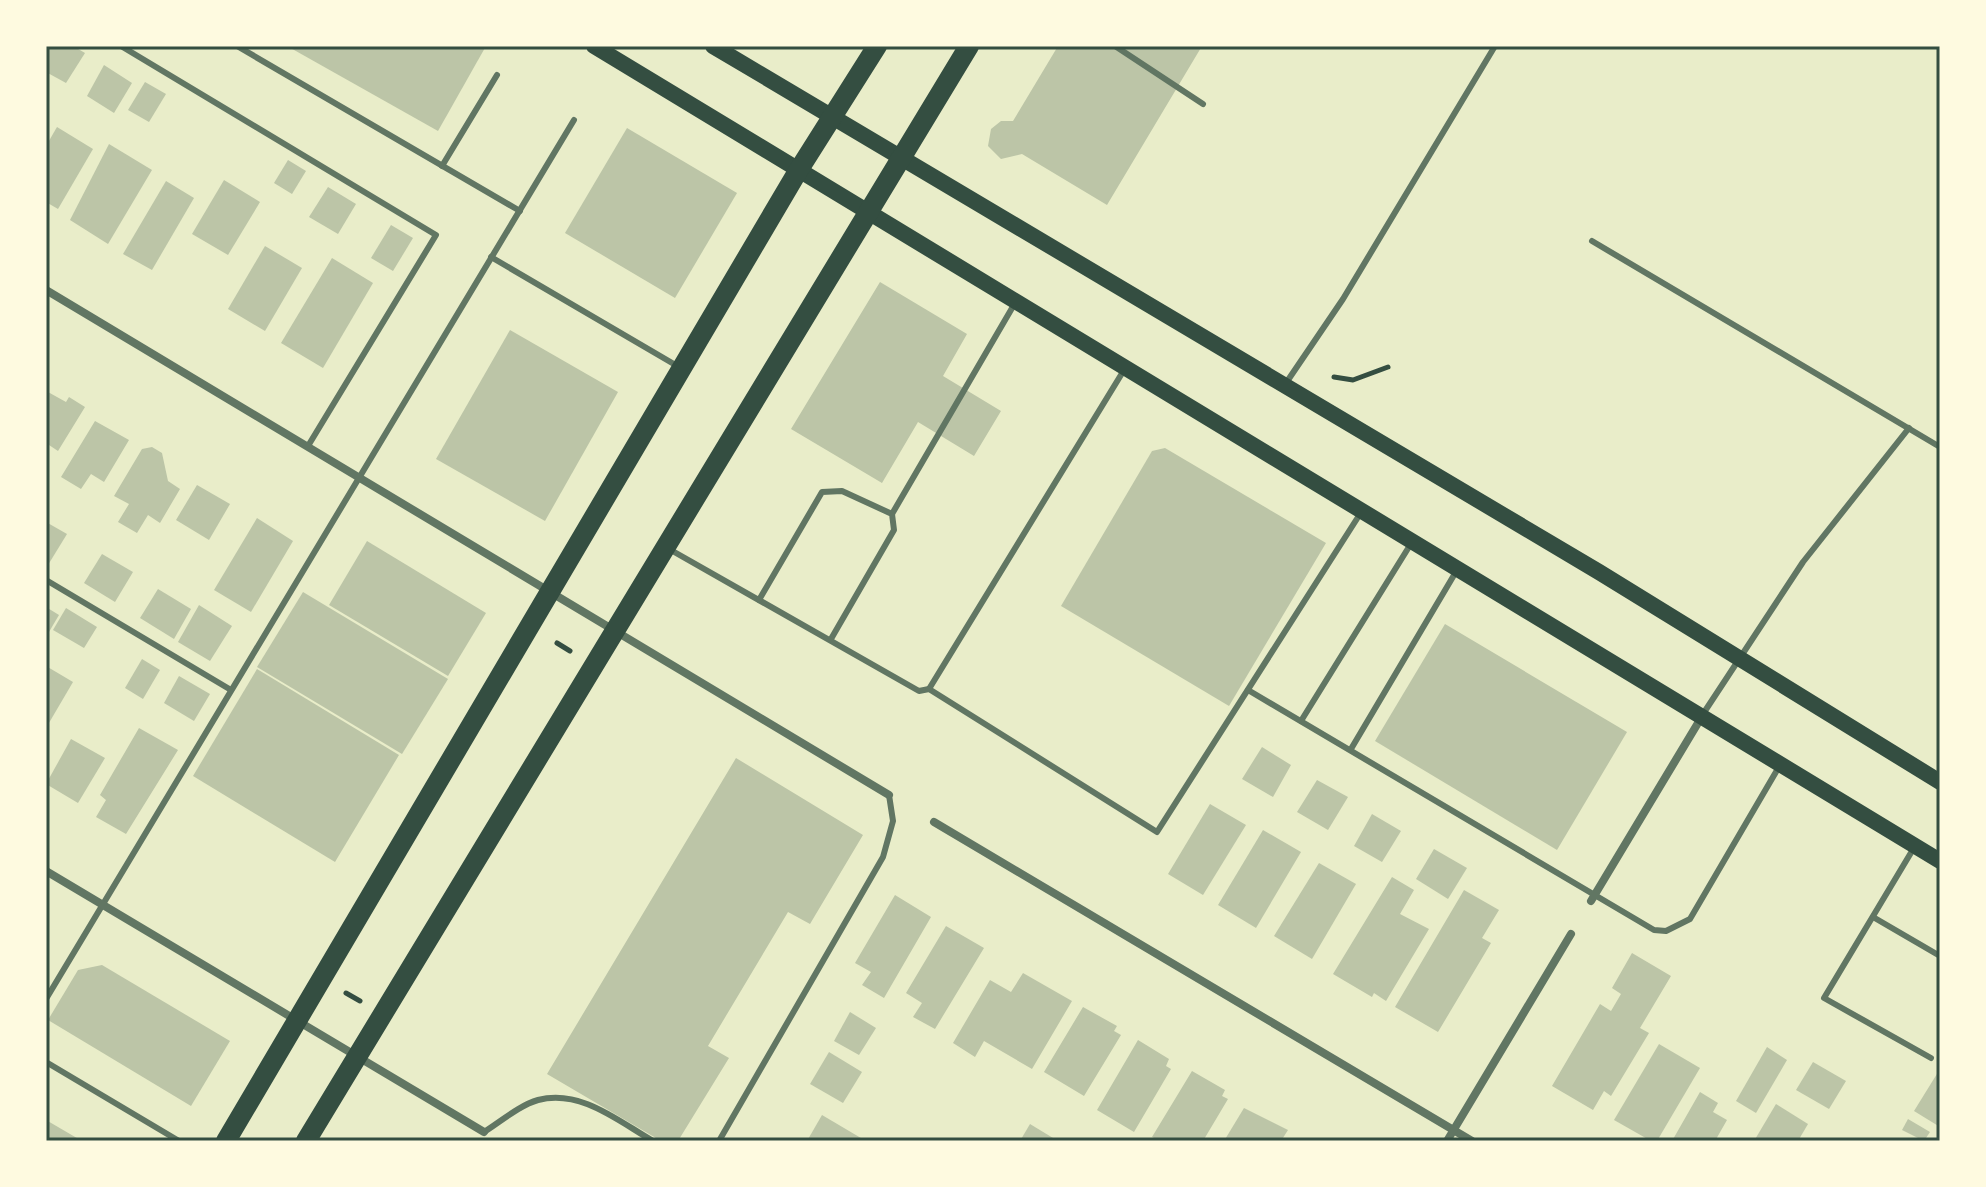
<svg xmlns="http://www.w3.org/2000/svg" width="1986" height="1187" viewBox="0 0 1986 1187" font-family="'Titillium Web',sans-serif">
<rect width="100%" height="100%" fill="#e9edc9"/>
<g fill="#bcc5a7">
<path d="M 51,46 L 73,46 L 85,53 L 66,83 L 46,72 L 46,55 Z"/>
<path d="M 287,46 L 486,46 L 438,131 Z"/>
<path d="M 1058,46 L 1202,46 L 1107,205 L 1022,154 L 1001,159 L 988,146 L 991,129 L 1001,121 L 1013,121 Z"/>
<path d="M 104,65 L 132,83 L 114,113 L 87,96 Z"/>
<path d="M 145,82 L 166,94 L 149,122 L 128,110 Z"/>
<path d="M 57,127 L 93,149 L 58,209 L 46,202 L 46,146 Z"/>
<path d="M 627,128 L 737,193 L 675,298 L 565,233 Z"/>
<path d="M 109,144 L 152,170 L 108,244 L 70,220 Z"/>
<path d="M 288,160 L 306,171 L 292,194 L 274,183 Z"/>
<path d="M 224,180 L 260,202 L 228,255 L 192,234 Z"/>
<path d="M 166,181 L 194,198 L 152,270 L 123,254 Z"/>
<path d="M 328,187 L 356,204 L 338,234 L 309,217 Z"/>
<path d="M 391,225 L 413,238 L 393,271 L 371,258 Z"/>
<path d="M 265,246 L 302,268 L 265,331 L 228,309 Z"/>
<path d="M 332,258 L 373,283 L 323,368 L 281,343 Z"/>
<path d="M 880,282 L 967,334 L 943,376 L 1001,411 L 974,456 L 918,422 L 882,483 L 791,429 Z"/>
<path d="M 510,330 L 618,392 L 545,521 L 436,459 Z"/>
<path d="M 48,392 L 66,402 L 69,397 L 85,407 L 58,451 L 46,443 Z"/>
<path d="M 95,421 L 129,440 L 104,482 L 91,474 L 81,489 L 61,477 Z"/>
<path d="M 152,447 L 162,453 L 168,481 L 180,489 L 160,523 L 148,515 L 137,533 L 118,522 L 129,504 L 114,496 L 142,449 Z"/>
<path d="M 1165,448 L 1326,543 L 1229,706 L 1061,606 L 1152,451 Z"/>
<path d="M 197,485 L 230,504 L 209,540 L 176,520 Z"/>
<path d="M 257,518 L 293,541 L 251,612 L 214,590 Z"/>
<path d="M 46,522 L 67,534 L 48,565 L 46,564 Z"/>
<path d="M 367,541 L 486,613 L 448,676 L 329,605 Z"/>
<path d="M 102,554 L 133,572 L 115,602 L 84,583 Z"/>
<path d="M 158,589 L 191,609 L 174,639 L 140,618 Z"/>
<path d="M 303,592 L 448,679 L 402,754 L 257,667 Z"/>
<path d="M 199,605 L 232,626 L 210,661 L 178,642 Z"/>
<path d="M 46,607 L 59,615 L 46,637 Z"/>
<path d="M 66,608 L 97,627 L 84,648 L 53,630 Z"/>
<path d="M 1445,624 L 1627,732 L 1557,850 L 1375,741 Z"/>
<path d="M 142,659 L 160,670 L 143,699 L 125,688 Z"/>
<path d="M 46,666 L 73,682 L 46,728 Z"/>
<path d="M 257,669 L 399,755 L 335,862 L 193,776 Z"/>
<path d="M 179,676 L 210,694 L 194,721 L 164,703 Z"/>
<path d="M 139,728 L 178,750 L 126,834 L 96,817 L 106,800 L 100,795 Z"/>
<path d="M 71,739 L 105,758 L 78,803 L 46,784 Z"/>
<path d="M 1262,747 L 1291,765 L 1273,797 L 1242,779 Z"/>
<path d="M 736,758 L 863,835 L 810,924 L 788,912 L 708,1046 L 729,1058 L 678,1141 L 661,1141 L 547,1074 Z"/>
<path d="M 1317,780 L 1348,797 L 1328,830 L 1297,812 Z"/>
<path d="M 1210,804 L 1246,825 L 1203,895 L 1168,874 Z"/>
<path d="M 1372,814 L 1401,831 L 1382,862 L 1354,846 Z"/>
<path d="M 1263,830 L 1301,852 L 1256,928 L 1218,905 Z"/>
<path d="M 1434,849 L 1467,868 L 1448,899 L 1416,879 Z"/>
<path d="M 1319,863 L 1356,884 L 1312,959 L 1274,936 Z"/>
<path d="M 1392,877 L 1414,890 L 1400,914 L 1429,929 L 1386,1001 L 1374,993 L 1372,997 L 1333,974 Z"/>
<path d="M 1464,890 L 1499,910 L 1482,938 L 1491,943 L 1438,1032 L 1395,1007 Z"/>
<path d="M 895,895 L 931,917 L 884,998 L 862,985 L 871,972 L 855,963 Z"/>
<path d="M 946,926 L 984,948 L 935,1029 L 913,1017 L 922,1003 L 906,993 Z"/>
<path d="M 1632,953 L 1671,976 L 1640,1028 L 1649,1033 L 1611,1096 L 1604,1091 L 1593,1110 L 1552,1086 L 1600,1004 L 1611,1011 L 1621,994 L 1612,988 Z"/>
<path d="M 102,965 L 230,1041 L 191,1106 L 48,1020 L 78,970 Z"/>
<path d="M 1023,973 L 1072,1001 L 1032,1069 L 984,1041 L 975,1057 L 953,1043 L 990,980 L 1011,992 Z"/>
<path d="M 1083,1007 L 1117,1026 L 1114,1031 L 1121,1035 L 1084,1096 L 1044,1072 Z"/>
<path d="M 850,1012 L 876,1028 L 859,1055 L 834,1041 Z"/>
<path d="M 1138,1040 L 1169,1059 L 1166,1066 L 1171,1069 L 1134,1132 L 1097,1110 Z"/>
<path d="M 1659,1044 L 1700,1068 L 1657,1141 L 1651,1141 L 1614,1120 Z"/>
<path d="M 1767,1047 L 1787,1060 L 1756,1113 L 1736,1101 Z"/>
<path d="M 829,1052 L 862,1072 L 843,1103 L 810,1084 Z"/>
<path d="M 1813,1062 L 1846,1081 L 1829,1109 L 1796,1090 Z"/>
<path d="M 1940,1069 L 1940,1127 L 1914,1111 Z"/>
<path d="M 1192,1071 L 1225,1090 L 1222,1096 L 1228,1099 L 1203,1141 L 1160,1141 L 1152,1137 Z"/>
<path d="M 1700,1092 L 1718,1103 L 1713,1112 L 1727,1120 L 1715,1141 L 1672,1141 Z"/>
<path d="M 1776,1104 L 1808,1124 L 1798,1141 L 1754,1141 Z"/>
<path d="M 1244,1108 L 1288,1130 L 1281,1141 L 1224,1141 Z"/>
<path d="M 822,1115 L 866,1141 L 807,1141 Z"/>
<path d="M 1908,1119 L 1930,1132 L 1924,1141 L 1902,1130 Z"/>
<path d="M 46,1120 L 82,1141 L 46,1141 Z"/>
<path d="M 1030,1124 L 1058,1141 L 1020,1141 Z"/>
</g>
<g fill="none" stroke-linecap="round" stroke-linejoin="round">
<g stroke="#344e41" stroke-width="5">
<path d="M 1334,377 L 1353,380 L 1388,367"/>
<path d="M 557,643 L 570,651"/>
<path d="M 346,993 L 360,1001"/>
</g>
<g stroke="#617663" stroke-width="6">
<path d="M 121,46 L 436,235 L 308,446"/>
<path d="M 237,46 L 520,211"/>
<path d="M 1115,46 L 1203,104"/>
<path d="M 442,166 L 497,75"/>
<path d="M 1592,241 L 1940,447"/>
<path d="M 491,257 L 679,367"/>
<path d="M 1286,383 L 1343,299 L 1495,46"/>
<path d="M 892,514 L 1015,303"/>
<path d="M 669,549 L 919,691 L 929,689 L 1157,832 L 1360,514"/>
<path d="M 46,580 L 231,690"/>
<path d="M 759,600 L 822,492 L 842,491 L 892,514 L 894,530 L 831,639"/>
<path d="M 929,689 L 1124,370"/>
<path d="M 1248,690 L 1654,930 L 1666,931 L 1690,919 L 1780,765"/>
<path d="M 1703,714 L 1803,562 L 1909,428"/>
<path d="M 1301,721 L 1412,542"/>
<path d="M 1351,749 L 1457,570"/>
<path d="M 1915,846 L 1824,998 L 1931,1058"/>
<path d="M 1873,917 L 1940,956"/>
<path d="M 46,999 L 574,120"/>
<path d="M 46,1062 L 179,1141"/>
<path d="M 484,1132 C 500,1122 520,1105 538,1100 C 581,1089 618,1121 653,1141"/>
<path d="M 719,1141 L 883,857 L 893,821 L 889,795"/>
</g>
<g stroke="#617663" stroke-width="8">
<path d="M 46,290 L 889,795"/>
<path d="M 934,822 L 1472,1141"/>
<path d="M 46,871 L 484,1132"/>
<path d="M 1591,901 L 1701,718"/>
<path d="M 1447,1141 L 1571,934"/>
</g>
<g stroke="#344e41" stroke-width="16">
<path d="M 594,46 L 1940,861"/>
<path d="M 713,46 L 1599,572 L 1940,782"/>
</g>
<g stroke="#344e41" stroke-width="20">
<path d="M 226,1141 L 798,171 L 877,46"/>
<path d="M 306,1141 L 969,46"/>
</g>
</g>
<rect width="1986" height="1187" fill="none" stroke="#fefae0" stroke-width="96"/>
<rect x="48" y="48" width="1890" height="1091" fill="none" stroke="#344e41" stroke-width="3"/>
</svg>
